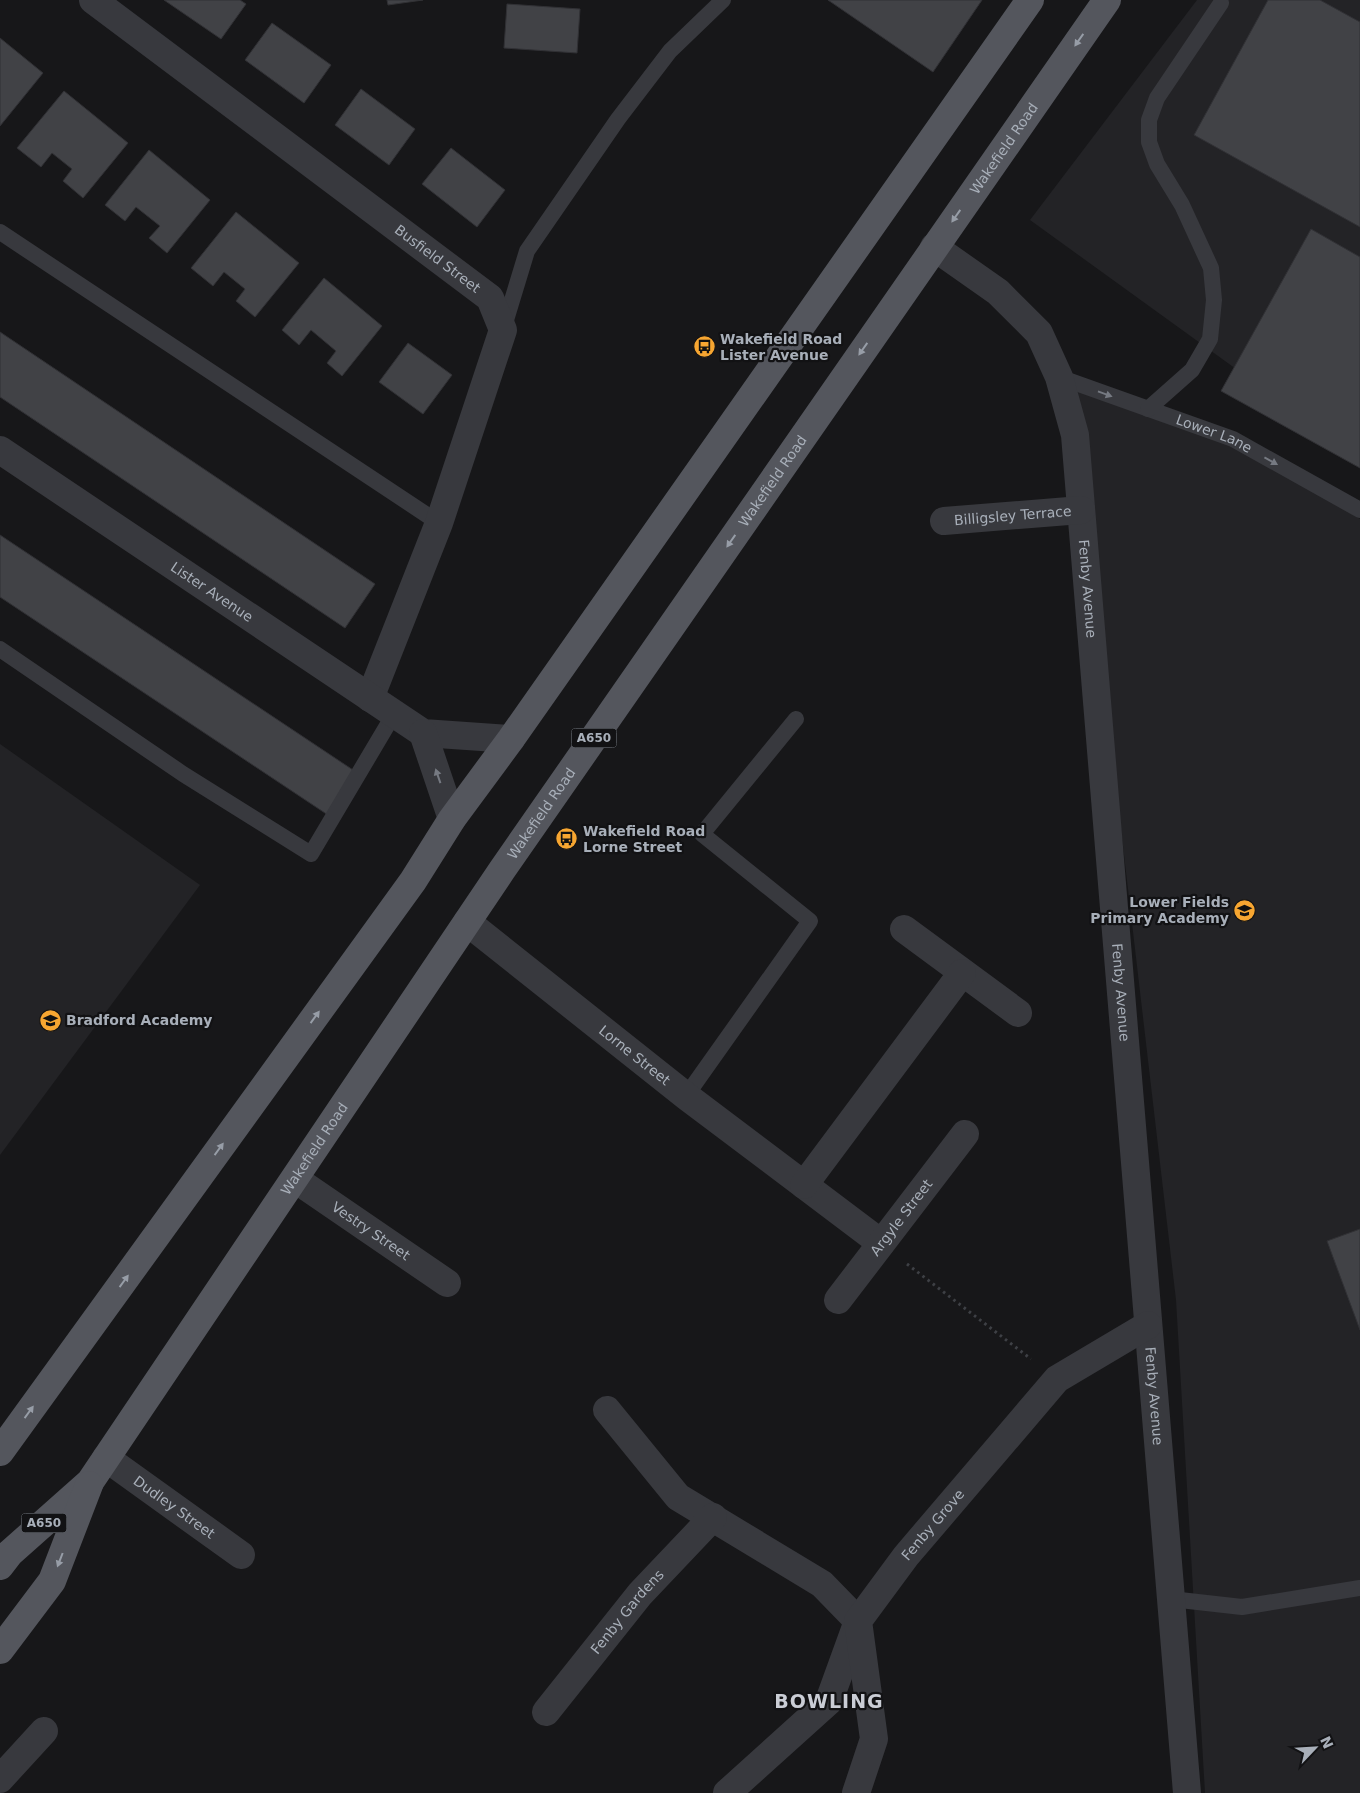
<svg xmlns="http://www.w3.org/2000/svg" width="1360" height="1793" viewBox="0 0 1360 1793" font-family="'DejaVu Sans',sans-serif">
<rect width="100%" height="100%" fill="#171719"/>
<g fill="#232326">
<path d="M 1197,0 L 1360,0 L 1360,440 L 1243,374 L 1030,220 Z"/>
<path d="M 1059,377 L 1233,439 L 1360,519 L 1360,1793 L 1205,1793 L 1176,1300 L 1075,435 Z"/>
<path d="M 0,744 L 200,885 L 0,1155 Z"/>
</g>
<g fill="#414246" stroke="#313135">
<path d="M 164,0 L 240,0 L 246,4 L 221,39 Z"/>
<path d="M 387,0 L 423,0 L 388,5 Z"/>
<path d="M 828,0 L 982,0 L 933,72 Z"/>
<path d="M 1268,0 L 1320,0 L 1360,22 L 1360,227 L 1194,135 Z"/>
<path d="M 507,4 L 580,9 L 577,53 L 504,48 Z"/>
<path d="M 272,23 L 331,65 L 304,103 L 245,60 Z"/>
<path d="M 0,38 L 43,73 L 0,126 Z"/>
<path d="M 361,89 L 415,129 L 389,165 L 335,125 Z"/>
<path d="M 64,91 L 128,143 L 83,198 L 63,181 L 72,169 L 52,153 L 41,167 L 17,148 Z"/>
<path d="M 451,148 L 505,190 L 477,227 L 422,184 Z"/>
<path d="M 149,150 L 210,200 L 167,253 L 149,238 L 160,226 L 136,207 L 125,221 L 105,205 Z"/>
<path d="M 236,212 L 299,263 L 255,317 L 236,301 L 245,289 L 224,272 L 213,286 L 191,268 Z"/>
<path d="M 1311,229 L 1360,257 L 1360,468 L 1221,391 Z"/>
<path d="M 324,278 L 382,326 L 342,376 L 327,363 L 336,351 L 311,330 L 299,345 L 282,330 Z"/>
<path d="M 0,332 L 375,584 L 345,628 L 0,397 Z"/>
<path d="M 408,343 L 452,375 L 423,414 L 379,382 Z"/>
<path d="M 0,535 L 356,772 L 328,815 L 0,597 Z"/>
<path d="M 1360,1229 L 1360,1330 L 1327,1241 Z"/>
</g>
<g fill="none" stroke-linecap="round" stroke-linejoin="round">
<path stroke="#3e4045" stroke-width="3" stroke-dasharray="2.5 4" stroke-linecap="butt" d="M 907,1264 L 1031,1359"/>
<g stroke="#38393e" stroke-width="16">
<path d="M 0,232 L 439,523"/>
<path d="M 503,330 L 527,251 L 618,119 L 670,51 L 723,0"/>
<path id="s1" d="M 1059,377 L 1233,439 L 1360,510"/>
<path d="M 1148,409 L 1192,370 L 1210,339 L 1214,300 L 1211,268 L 1182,205 L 1157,164 L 1149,142 L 1149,120 L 1157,98 L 1221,3"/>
<path d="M 0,649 L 183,774 L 311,854 L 394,714"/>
<path d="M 686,1096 L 810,921 L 702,834 L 796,719"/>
<path d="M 1171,1599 L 1242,1607 L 1360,1588"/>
</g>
<g stroke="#38393e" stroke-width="28">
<path id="s2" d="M 93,0 L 490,298 L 503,330 L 439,523 L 370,698"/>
<path id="s3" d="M 934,247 L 998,292 L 1039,333 L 1059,377 L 1075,435 L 1187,1793"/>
<path id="s4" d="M 0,450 L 423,733 L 511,739"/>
<path id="s5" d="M 944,521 L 1081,510"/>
<path d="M 423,733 L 452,819"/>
<path id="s6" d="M 467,922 L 686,1096 L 881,1243"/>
<path d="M 904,929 L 1018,1013"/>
<path id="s7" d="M 295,1179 L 447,1283"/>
<path d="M 804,1185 L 962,973"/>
<path id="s8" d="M 838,1300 L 965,1134"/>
<path d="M 607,1410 L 678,1497 L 822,1584 L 858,1621 L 829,1701 L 727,1793"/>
<path id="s9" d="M 106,1458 L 241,1555"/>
<path id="s10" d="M 546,1712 L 640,1594 L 713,1517"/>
<path d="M 0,1779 L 44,1731"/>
<path id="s11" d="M 856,1793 L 874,1739 L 858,1621 L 906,1556 L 1057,1379 L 1148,1325"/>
</g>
<g stroke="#54565d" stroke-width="28">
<path d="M 0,1452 L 413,881 L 452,819 L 511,739 L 1030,0"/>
<path id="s12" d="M 0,1566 L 10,1553 L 90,1482 L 502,870 L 1107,0"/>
<path d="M 0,1650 L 52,1581 L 89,1485"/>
</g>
</g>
<defs><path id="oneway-solid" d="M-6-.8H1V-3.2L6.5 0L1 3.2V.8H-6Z" transform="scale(1.25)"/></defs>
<g fill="#979da7">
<use href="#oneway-solid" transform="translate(1079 40) rotate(125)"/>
<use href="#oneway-solid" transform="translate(956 216) rotate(125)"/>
<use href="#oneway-solid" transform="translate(863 349) rotate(125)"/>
<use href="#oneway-solid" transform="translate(731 541) rotate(125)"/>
<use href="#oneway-solid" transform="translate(315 1017) rotate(-54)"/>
<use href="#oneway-solid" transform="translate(219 1149) rotate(-54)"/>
<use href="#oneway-solid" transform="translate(124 1281) rotate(-54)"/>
<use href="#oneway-solid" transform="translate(29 1412) rotate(-54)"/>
<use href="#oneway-solid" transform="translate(60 1560) rotate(111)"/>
</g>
<g fill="#767a82">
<use href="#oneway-solid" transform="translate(1105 394) rotate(20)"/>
<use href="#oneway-solid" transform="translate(1271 461) rotate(29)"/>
<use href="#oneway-solid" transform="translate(438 776) rotate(-109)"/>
</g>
<defs>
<symbol id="bus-disc" viewBox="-11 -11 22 22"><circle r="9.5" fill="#f7a631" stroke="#121214"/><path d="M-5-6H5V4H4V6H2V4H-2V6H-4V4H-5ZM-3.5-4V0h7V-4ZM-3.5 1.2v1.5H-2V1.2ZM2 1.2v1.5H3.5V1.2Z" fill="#111"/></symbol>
<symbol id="school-disc" viewBox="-11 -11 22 22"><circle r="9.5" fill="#f7a631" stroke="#121214"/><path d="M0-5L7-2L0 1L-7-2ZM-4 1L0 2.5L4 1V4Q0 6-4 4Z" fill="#111"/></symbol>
</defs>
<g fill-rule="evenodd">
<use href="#bus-disc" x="692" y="334" width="25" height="25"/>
<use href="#bus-disc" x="554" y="826" width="25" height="25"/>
<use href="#school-disc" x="1232" y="898" width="25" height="25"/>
<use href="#school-disc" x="38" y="1008" width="25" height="25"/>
</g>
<g text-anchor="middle" stroke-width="4.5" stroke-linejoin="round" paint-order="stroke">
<g fill="#121214" stroke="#7b8088" stroke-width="1">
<rect x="571.5" y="728.5" width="45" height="19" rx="4"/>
<rect x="21.5" y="1513.5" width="45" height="19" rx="4"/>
</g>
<g font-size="12" font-weight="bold" fill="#a8afb9">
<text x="594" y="742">A650</text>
<text x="44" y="1527">A650</text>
</g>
<g font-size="14" fill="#a8afb9" stroke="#121214">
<text dy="5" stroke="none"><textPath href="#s12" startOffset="1740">Wakefield Road</textPath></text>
<text dy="5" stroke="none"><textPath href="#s2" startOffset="431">Busfield Street</textPath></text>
<text dy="5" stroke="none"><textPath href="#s1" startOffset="165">Lower Lane</textPath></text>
<text dy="5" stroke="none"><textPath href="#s12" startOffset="1335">Wakefield Road</textPath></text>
<text dy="5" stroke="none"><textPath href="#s5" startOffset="69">Billigsley Terrace</textPath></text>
<text dy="5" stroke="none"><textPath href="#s3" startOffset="399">Fenby Avenue</textPath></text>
<text dy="5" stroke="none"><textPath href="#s4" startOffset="255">Lister Avenue</textPath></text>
<text dy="5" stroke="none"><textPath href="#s12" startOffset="930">Wakefield Road</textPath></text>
<text dy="5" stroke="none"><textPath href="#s3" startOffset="804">Fenby Avenue</textPath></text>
<text dy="5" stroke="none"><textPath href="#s6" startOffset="214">Lorne Street</textPath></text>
<text dy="5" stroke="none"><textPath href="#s12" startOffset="525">Wakefield Road</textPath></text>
<text dy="5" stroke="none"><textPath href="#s8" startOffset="104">Argyle Street</textPath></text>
<text dy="5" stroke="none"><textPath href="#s7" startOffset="92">Vestry Street</textPath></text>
<text dy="5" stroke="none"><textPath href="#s3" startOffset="1209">Fenby Avenue</textPath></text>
<text dy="5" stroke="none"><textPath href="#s9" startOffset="84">Dudley Street</textPath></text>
<text dy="5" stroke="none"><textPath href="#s11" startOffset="298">Fenby Grove</textPath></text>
<text dy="5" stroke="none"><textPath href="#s10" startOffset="129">Fenby Gardens</textPath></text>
</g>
<g font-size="14" font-weight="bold" fill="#a8afb9" stroke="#121214" text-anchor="start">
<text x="720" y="344">Wakefield Road<tspan x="720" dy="16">Lister Avenue</tspan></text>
<text x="583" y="836">Wakefield Road<tspan x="583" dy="16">Lorne Street</tspan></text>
<text x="1229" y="907" text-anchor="end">Lower Fields<tspan x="1229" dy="16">Primary Academy</tspan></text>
<text x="66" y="1025">Bradford Academy</text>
</g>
<g font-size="19" font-weight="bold" letter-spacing="1" fill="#cacdd5" stroke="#121214">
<text x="829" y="1708">BOWLING</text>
</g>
</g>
<g transform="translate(1315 1748) rotate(65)" stroke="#121214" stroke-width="4" paint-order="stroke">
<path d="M0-4L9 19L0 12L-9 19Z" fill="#a8afb9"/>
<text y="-8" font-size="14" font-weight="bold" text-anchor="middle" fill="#a8afb9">N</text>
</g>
</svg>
